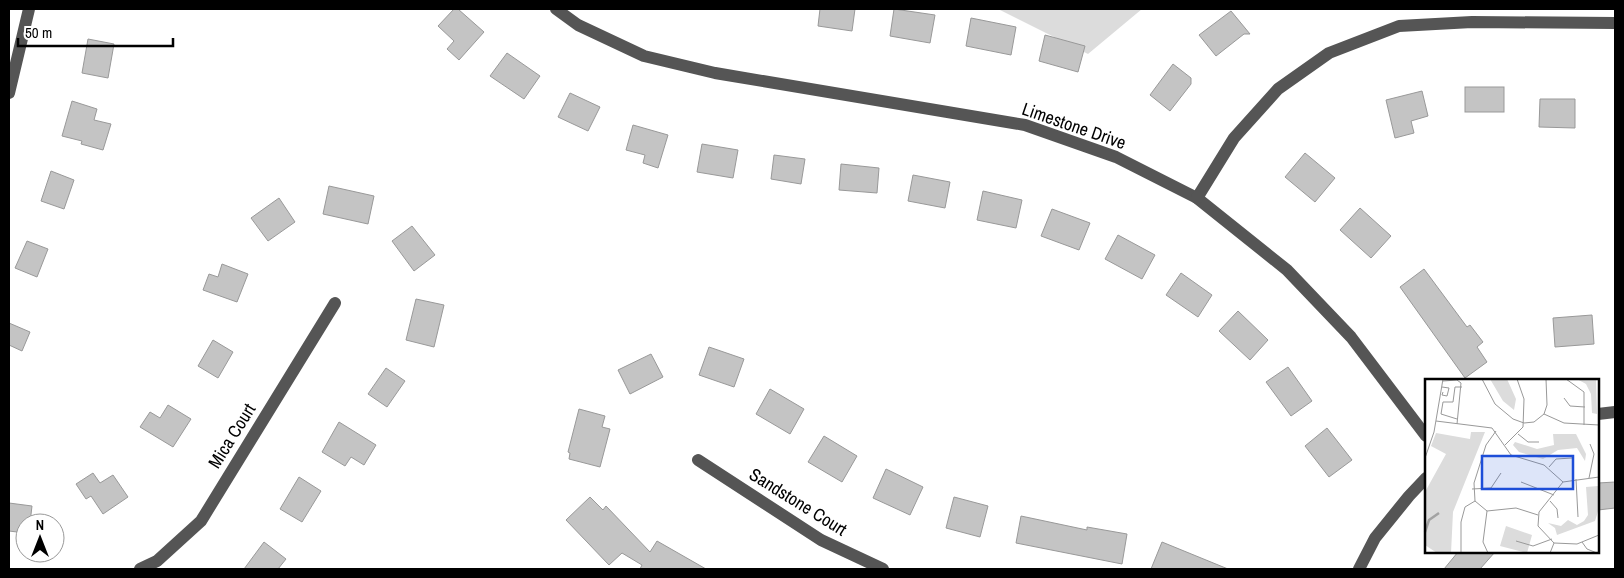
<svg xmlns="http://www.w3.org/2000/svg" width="1624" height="578" viewBox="0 0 1624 578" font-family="'Archivo Narrow',sans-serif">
<rect width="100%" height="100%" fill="#fff"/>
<path fill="#dcdcdc" d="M 998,9 L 1142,9 L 1088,54 Z"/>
<g fill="#c4c4c4" stroke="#999">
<path d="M 454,9 L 458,9 L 484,32 L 459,60 L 447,49 L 454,41 L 438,26 Z"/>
<path d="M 820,9 L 855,9 L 852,31 L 818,26 Z"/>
<path d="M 894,9 L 935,15 L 930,43 L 890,36 Z"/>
<path d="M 1231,11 L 1250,34 L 1244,34 L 1216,56 L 1199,35 Z"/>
<path d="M 971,18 L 1016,27 L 1011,55 L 966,46 Z"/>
<path d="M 1045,35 L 1085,46 L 1078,72 L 1039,61 Z"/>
<path d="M 88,39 L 114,44 L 108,78 L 82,73 Z"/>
<path d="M 507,53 L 540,76 L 524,99 L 490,76 Z"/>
<path d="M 1173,64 L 1191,78 L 1191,84 L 1170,111 L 1150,95 Z"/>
<rect x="1465" y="87" width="39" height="25"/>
<path d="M 1422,91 L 1428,116 L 1411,121 L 1414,133 L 1395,138 L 1386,100 Z"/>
<path d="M 570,93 L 600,107 L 588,131 L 558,117 Z"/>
<path d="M 1540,99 L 1575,99 L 1575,128 L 1539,127 Z"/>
<path d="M 72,101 L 97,109 L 94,120 L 111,124 L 103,150 L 81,144 L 82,141 L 62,136 Z"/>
<path d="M 633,125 L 668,135 L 658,168 L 643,163 L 645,155 L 626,150 Z"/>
<path d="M 702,144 L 738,150 L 733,178 L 697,172 Z"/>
<path d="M 1305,153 L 1335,178 L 1315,202 L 1285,177 Z"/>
<path d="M 774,155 L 805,159 L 801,184 L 771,179 Z"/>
<path d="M 841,164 L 879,168 L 877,193 L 839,190 Z"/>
<path d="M 51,171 L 74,180 L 64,209 L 41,201 Z"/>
<path d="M 913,175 L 950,182 L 945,208 L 908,201 Z"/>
<path d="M 329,186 L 374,196 L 368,224 L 323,214 Z"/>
<path d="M 983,191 L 1022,200 L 1016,228 L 977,220 Z"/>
<path d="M 279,198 L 295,222 L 268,241 L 251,218 Z"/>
<path d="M 1360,208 L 1391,236 L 1371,258 L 1340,230 Z"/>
<path d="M 1052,209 L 1090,223 L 1079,250 L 1041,236 Z"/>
<path d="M 412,226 L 435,255 L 414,271 L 392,241 Z"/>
<path d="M 1118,235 L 1155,255 L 1142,279 L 1105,259 Z"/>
<path d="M 27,241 L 48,249 L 37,277 L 15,268 Z"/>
<path d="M 222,264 L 248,274 L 237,302 L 203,290 L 209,274 L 218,277 Z"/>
<path d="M 1424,269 L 1467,327 L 1470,325 L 1483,342 L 1477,347 L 1487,362 L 1465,378 L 1400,287 Z"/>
<path d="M 1181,273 L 1212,295 L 1198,317 L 1166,295 Z"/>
<path d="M 416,299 L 444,305 L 434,347 L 406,340 Z"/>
<path d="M 1238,311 L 1268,340 L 1250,360 L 1219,331 Z"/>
<path d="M 1592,315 L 1594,344 L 1555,347 L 1553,318 Z"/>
<path d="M 9,323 L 30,332 L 22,351 L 9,345 Z"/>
<path d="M 213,340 L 233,352 L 218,378 L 198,366 Z"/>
<path d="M 709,347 L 744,359 L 734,387 L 699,375 Z"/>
<path d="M 651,354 L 663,377 L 630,394 L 618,370 Z"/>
<path d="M 1288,367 L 1312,401 L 1291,416 L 1266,382 Z"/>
<path d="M 386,368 L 405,381 L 387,407 L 368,394 Z"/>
<path d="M 770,389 L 804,409 L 790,434 L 756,414 Z"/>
<path d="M 168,405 L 191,419 L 173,447 L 140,427 L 150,412 L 160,418 Z"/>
<path d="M 579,409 L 605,416 L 602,427 L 610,429 L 600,467 L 569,459 L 570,453 L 568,452 Z"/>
<path d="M 339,422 L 376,445 L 364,465 L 351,457 L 345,466 L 322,452 Z"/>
<path d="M 1327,428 L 1352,460 L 1329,477 L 1305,446 Z"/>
<path d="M 824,436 L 857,456 L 842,482 L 808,462 Z"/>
<path d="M 886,469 L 923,487 L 910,515 L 873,498 Z"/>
<path d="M 93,473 L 100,483 L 113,475 L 128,497 L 103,514 L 91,496 L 86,499 L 76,484 Z"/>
<path d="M 299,477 L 321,491 L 302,522 L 280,509 Z"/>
<path d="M 1615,482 L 1615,508 L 1598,510 L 1598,483 Z"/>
<path d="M 590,497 L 603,510 L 606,506 L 650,552 L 657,541 L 706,569 L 640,569 L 642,565 L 622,553 L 609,565 L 566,520 Z"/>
<path d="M 954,497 L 988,506 L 980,537 L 946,528 Z"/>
<path d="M 9,503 L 32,506 L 30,523 L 25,523 L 25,533 L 9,531 Z"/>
<path d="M 1021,516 L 1087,530 L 1087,527 L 1127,534 L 1122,564 L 1016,543 Z"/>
<path d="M 264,542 L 286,559 L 278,569 L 244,569 Z"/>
<path d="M 1162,542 L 1228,569 L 1151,569 Z"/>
<path d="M 1458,552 L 1495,552 L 1480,569 L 1444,569 Z"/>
</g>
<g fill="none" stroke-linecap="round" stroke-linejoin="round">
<g stroke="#555" stroke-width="12">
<path d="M 556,9 L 578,25 L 644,56 L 715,73 L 1025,125 L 1116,157 L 1197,198 L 1287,270 L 1351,337 L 1426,436"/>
<path d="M 9,93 L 29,9"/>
<path d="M 1197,198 L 1234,138 L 1278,89 L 1329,53 L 1399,26 L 1472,22 L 1615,23"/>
<path d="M 1598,414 L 1615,412"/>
<path d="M 698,460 L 821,540 L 883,569"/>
<path d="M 140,569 L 157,561 L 201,521 L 335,303"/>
<path d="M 1359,569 L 1375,538 L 1409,496 L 1426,478"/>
</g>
</g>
<g text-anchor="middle" stroke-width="4" stroke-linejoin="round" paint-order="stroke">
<g font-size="18" fill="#000" stroke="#fff">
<text transform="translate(1074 126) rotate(19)" y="6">Limestone Drive</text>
<text transform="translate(232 436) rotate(-58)" y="6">Mica Court</text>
<text transform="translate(798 502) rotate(32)" y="6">Sandstone Court</text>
</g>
</g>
<g transform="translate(1425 379)">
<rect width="174" height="174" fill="#fff"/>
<path d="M 65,0 L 82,0 L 91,20 L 89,31 L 78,22 ZM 152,0 L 171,0 L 172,35 L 167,34 L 166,15 L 161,5 ZM 46,53 L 60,53 L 28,133 L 26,174 L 12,174 L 0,166 L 0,113 L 21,75 L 6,67 L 11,54 L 45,60 ZM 128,55 L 151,55 L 161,75 L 160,82 L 152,69 L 133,71 L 118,80 L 94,73 L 88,66 L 90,63 L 112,70 L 129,66 ZM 174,100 L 174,129 L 170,142 L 132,156 L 130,149 L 123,144 L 136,147 L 143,141 L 152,146 L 159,142 L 163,136 L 161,108 L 173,107 ZM 81,147 L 107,156 L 102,174 L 75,167 Z" fill="#dcdcdc"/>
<path fill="none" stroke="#a3a3a3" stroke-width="2.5" d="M 0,153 L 4,141 L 14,134"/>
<path fill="none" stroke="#999" stroke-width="1" d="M 57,0 L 70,25 L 88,40 L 99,44 L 109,43 L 119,35 L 122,26 L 121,0M 141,0 L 159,13 L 159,46M 18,2 L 32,1 L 36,4 L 32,45M 17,8 L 24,9 L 22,17 L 17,16 L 18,13M 139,19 L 145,27 L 160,28M 119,35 L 139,44 L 174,46M 32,40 L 16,35 L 18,23 L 28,23 L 30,8 L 37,8M 11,42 L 67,49 L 86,76 L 119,86 L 138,103M 71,52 L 61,66 L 49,104 L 50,122 L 62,132 L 91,129 L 113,136M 93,55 L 103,63 L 114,63M 80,66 L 98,48 L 99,20 L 92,0M 0,79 L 9,53 L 18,0M 124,88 L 131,80 L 147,79M 164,99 L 169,75 L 165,65M 151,100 L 153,138M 96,103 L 129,116M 47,110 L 66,109 L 76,94M 125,122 L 132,130 L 133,139M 62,132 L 58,163 L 63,174M 91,162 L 108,167 L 127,160M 157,163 L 162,170 L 172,174M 129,164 L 152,165 L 174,156M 36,174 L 36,143 L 40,128 L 50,122M 125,174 L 129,164 L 113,147 L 114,133 L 138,103 L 174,98"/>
<path fill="#1d4ed8" fill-opacity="0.15" stroke="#1d4ed8" stroke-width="2.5" d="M 57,77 L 148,77 L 148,110 L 57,110 Z"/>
<rect width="174" height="174" fill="none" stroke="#000" stroke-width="2.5"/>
</g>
<rect width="1624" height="578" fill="none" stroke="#000000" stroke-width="20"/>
<g transform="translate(40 538)"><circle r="24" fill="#ffffff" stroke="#999999"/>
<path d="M0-4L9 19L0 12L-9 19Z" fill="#000000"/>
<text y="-8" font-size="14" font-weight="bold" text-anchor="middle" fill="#000000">N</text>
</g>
<path d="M18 38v8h155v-8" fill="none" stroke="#000000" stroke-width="2.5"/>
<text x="25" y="38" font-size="15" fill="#000000" stroke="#ffffff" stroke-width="4" paint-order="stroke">50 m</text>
</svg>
